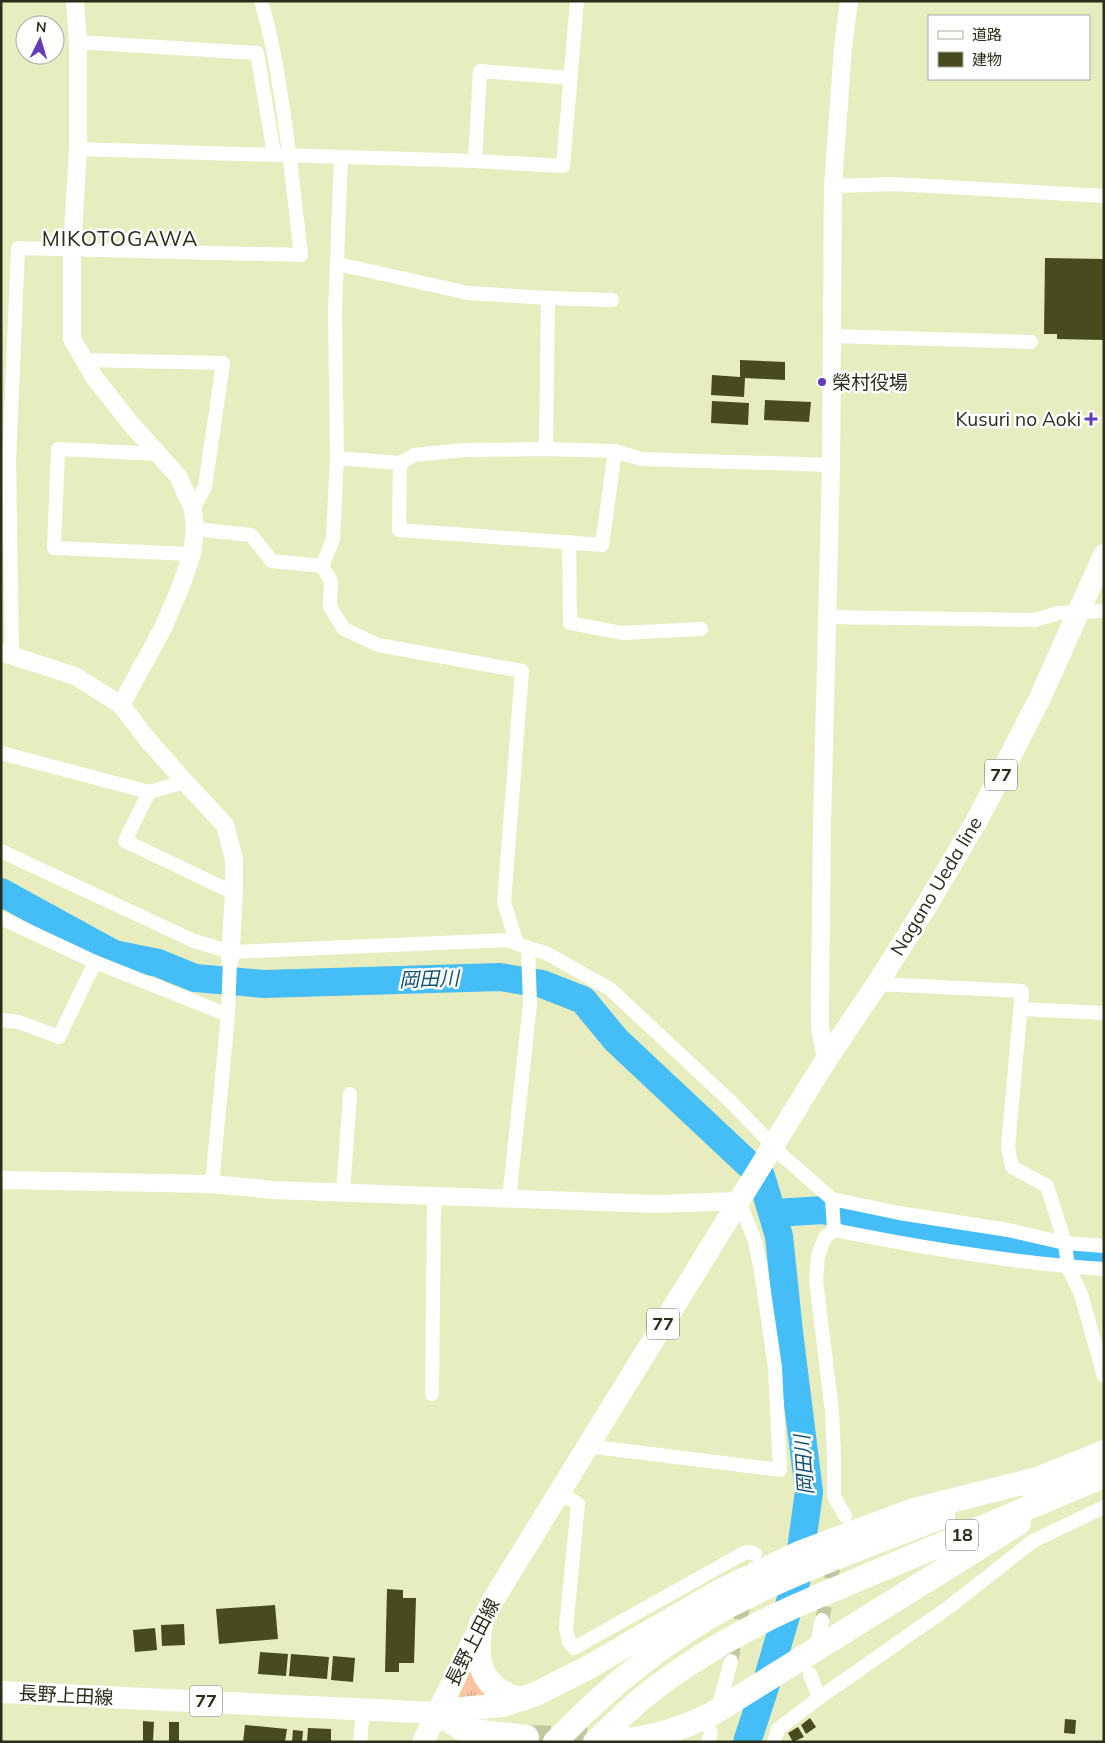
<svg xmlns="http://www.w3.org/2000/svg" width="1105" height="1743" viewBox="0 0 1105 1743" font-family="Mulish,'Noto Sans JP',sans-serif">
<defs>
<pattern id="grass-tufts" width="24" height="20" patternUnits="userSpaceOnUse" patternTransform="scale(1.25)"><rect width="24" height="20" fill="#f8c4a4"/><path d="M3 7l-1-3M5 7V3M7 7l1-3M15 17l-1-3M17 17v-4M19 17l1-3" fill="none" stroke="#d5a98d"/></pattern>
</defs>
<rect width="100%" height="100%" fill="#e7edbf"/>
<path fill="url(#grass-tufts)" d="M 471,1668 L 496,1698 L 458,1699 Z"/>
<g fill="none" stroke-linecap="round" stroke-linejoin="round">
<g stroke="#45bdf6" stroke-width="28">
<path d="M 1,892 L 114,954 L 158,963 L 195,978 L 264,984 L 500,977 L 542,984 L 583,1000 L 616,1040 L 761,1176 L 779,1236 L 789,1332 L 809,1492 L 797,1578 L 767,1681 L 747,1742"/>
<path d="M 774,1213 L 824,1210 L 866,1222 L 924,1236 L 1050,1254 L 1104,1258"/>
</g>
</g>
<g fill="#474b1e">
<path d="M 1045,258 L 1104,259 L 1104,340 L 1057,339 L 1057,334 L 1044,334 Z"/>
<path d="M 740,360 L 785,362 L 785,380 L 745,378 L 744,397 L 711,395 L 712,375 L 740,377 Z"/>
<path d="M 765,400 L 811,402 L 809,422 L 764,420 Z"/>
<path d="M 712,401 L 749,403 L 748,425 L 711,423 Z"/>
<path d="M 387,1589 L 403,1590 L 403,1598 L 416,1598 L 414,1663 L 399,1663 L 399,1672 L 385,1672 Z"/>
<path d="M 275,1605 L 278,1639 L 219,1644 L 216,1609 Z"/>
<path d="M 184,1624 L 185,1645 L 162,1646 L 161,1625 Z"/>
<path d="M 155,1628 L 157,1650 L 135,1652 L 133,1630 Z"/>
<path d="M 260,1652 L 288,1654 L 286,1676 L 258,1674 Z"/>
<path d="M 291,1654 L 329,1657 L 327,1679 L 289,1676 Z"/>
<path d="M 333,1656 L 355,1658 L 353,1682 L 331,1680 Z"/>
<path d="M 810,1718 L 816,1727 L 806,1734 L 801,1725 Z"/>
<path d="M 1065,1719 L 1076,1720 L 1075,1734 L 1064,1733 Z"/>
<path d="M 143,1721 L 154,1722 L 153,1742 L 143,1742 Z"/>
<rect x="169" y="1722" width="10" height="20"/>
<path d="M 245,1725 L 287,1729 L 285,1742 L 243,1742 Z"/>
<path d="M 798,1727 L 804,1737 L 793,1742 L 788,1733 Z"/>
<path d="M 308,1728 L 331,1729 L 331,1742 L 307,1742 Z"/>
<path d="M 293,1730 L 303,1731 L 302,1742 L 292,1742 Z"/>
</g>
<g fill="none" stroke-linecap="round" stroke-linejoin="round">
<g stroke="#c1c79e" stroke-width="14" stroke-dasharray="14 7" stroke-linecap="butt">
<path d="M 822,1620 L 836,1554"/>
<path d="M 731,1661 L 755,1554"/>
</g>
<path stroke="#c1c79e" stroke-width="24" stroke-dasharray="24 12" stroke-linecap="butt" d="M 527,1737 L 616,1740"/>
<g stroke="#fff" stroke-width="14">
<path d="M 78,42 L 257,53 L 274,154"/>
<path d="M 78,149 L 475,161 L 563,166 L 577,1"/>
<path d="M 341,157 L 335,313 L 337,458 L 400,463 L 414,455 L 464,450 L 546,449 L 615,451 L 641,459 L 831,465"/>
<path d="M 475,161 L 480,71 L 570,78"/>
<path d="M 833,186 L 893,184 L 1104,196"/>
<path d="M 338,264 L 468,293 L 548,298 L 546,449"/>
<path d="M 548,298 L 612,300"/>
<path d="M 831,336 L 1031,342"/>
<path d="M 83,360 L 223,363 L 205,487 L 193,509"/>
<path d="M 159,454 L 58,449 L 54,548 L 192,554"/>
<path d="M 400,463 L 399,530 L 602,545 L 615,451"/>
<path d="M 195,529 L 251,535 L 272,561 L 322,566"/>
<path d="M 569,542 L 570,623 L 622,633 L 701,629"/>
<path d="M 322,566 L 331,581 L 330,607 L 344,629 L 378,645 L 522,671 L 504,902 L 517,944"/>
<path d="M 322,566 L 333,539 L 337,458"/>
<path d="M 826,617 L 1035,620 L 1058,613 L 1104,611"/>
<path d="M 12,654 L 9,461 L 18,248 L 301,255 C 295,204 290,153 282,103 C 277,68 271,34 261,1"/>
<path d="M 1,753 L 149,792 L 185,782"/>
<path d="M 149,792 L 125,841 L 234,893"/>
<path d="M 1,851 L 194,941 L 231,952 L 508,940 L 528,948 L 546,953 L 610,989 L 730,1101 L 784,1157 L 832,1199 L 899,1213 L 1008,1230 L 1065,1243 L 1104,1246"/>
<path d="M 1,918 L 95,962 L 228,1015"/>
<path d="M 877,984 L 1022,991 L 1008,1147 L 1012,1167 L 1047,1186 L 1065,1243 L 1068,1267 L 1081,1294 L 1104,1376"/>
<path d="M 1020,1009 L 1104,1013"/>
<path d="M 1,1020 L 19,1022 L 59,1037 L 95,962"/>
<path d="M 212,1184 L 228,1015 L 230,961"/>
<path d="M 343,1192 L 350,1094"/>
<path d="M 509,1199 L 530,1003 L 528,948"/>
<path d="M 832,1199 L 834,1230 L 825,1237 L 818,1256 L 816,1280 L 832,1412 L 834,1457 L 834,1496 L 845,1516"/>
<path d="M 834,1230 C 923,1248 1013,1263 1104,1269"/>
<path d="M 432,1394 L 434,1195"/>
<path d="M 587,1446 L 780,1470 L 775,1367 L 760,1265 L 755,1241 L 739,1201"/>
<path d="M 559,1492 L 578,1504 L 566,1628 L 569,1642 L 574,1648 L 744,1553 L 750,1552 L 755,1554"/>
<path d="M 817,1644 L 822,1620"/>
<path d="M 810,1674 L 819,1698"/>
<path d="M 720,1701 L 731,1661"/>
<path d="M 360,1742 L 363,1708"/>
<path d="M 708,1742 L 711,1733"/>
<path d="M 774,1742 L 778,1729 L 819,1698 L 949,1607 L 1033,1541 L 1104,1507"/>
</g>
<g stroke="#fff" stroke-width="18">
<path d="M 75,1 L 78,42 L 78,149 L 72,250 L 72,339 L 94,377 L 131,424 L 178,476 L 193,509 L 195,529 L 192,554 L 181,586 L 163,628 L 121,705"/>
<path d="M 1,652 L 75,676 L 121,705 L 147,739 L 185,782 L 225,825 L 234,859 L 234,893 L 230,961"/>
<path d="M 826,1060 L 820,1028 L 820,1006 L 822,824 L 831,465 L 833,186 L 843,47 L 849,1"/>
<path d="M 1,1180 L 212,1184 L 273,1190 L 656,1204 L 739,1201"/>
</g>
<g stroke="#fff" stroke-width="22">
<path d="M 1,1692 L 437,1713"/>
<path d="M 423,1742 L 493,1600 L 826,1060 L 877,984 L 925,908 L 976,822 L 1039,700 L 1104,555"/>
</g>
<g stroke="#fff" stroke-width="24">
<path d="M 1025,1484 L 1104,1452"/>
<path d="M 481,1623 C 474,1659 480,1691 522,1699"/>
<path d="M 437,1713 L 453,1710 L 502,1705 L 536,1694 L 589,1667 L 718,1592 L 799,1553 L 914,1510 L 1041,1478"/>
<path d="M 437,1713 L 460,1728 L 472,1731 L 527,1737"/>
<path d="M 623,1740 C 655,1738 683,1728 712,1714 L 1019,1523"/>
<path d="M 555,1742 C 606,1689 664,1641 729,1606 C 797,1570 871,1545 943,1516"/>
<path d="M 595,1742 C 610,1728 625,1713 640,1700 C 695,1655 756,1622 821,1595 L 1104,1476"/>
</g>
</g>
<g fill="#653db6" stroke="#fff" stroke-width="2">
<circle cx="822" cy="382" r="5"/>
<path d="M1088.5 411.5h5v5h5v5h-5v5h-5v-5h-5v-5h5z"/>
</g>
<g text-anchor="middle" stroke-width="5" stroke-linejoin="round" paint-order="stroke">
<g fill="#fff" stroke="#6b6c5f" stroke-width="1">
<rect x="985" y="759.5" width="32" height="31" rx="4"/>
<rect x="647" y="1308.5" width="32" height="31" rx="4"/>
<rect x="946" y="1519.5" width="32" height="31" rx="4"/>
<rect x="190" y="1685.5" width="32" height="31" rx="4"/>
</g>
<g font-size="18" font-weight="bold" fill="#2b2d1b">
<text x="1001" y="781">77</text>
<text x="663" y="1330">77</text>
<text x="962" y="1541">18</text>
<text x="206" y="1707">77</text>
</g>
<g font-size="19" fill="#2b2d1b" stroke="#fff" text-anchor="start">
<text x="832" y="389">榮村役場</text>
<text x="1081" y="426" text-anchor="end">Kusuri no Aoki</text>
</g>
<g font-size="19" fill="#2b2d1b" stroke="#fff">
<text transform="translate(936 886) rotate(-59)" y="7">Nagano Ueda line</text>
<text transform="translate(472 1642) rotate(-63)" y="7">長野上田線</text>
<text transform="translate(66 1695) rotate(3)" y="7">長野上田線</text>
</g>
<g font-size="20" font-style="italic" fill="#11526f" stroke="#fff">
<text transform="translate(429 979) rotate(-2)" y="7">岡田川</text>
<text transform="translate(804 1465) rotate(-94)" y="7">岡田川</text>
</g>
<g font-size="21" letter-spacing="1" fill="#2b2d1b" stroke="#fff">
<text x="120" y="246">MIKOTOGAWA</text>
</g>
</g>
<rect width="1105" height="1743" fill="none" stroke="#2b2d1b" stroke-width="5"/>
<rect x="928" y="15" width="162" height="65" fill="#ffffff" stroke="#aaaba4"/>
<rect x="938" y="31" width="25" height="8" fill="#ffffff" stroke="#aaaba4"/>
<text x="972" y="40" font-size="15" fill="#2b2d1b">道路</text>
<rect x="938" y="52" width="25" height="15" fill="#474b1e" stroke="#aaaba4"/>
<text x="972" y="65" font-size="15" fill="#2b2d1b">建物</text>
<g transform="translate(40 40) rotate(5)"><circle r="24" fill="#ffffff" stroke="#aaaba4"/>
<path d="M0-4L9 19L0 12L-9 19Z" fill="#653db6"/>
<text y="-8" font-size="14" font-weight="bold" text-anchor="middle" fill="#2b2d1b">N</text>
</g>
</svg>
